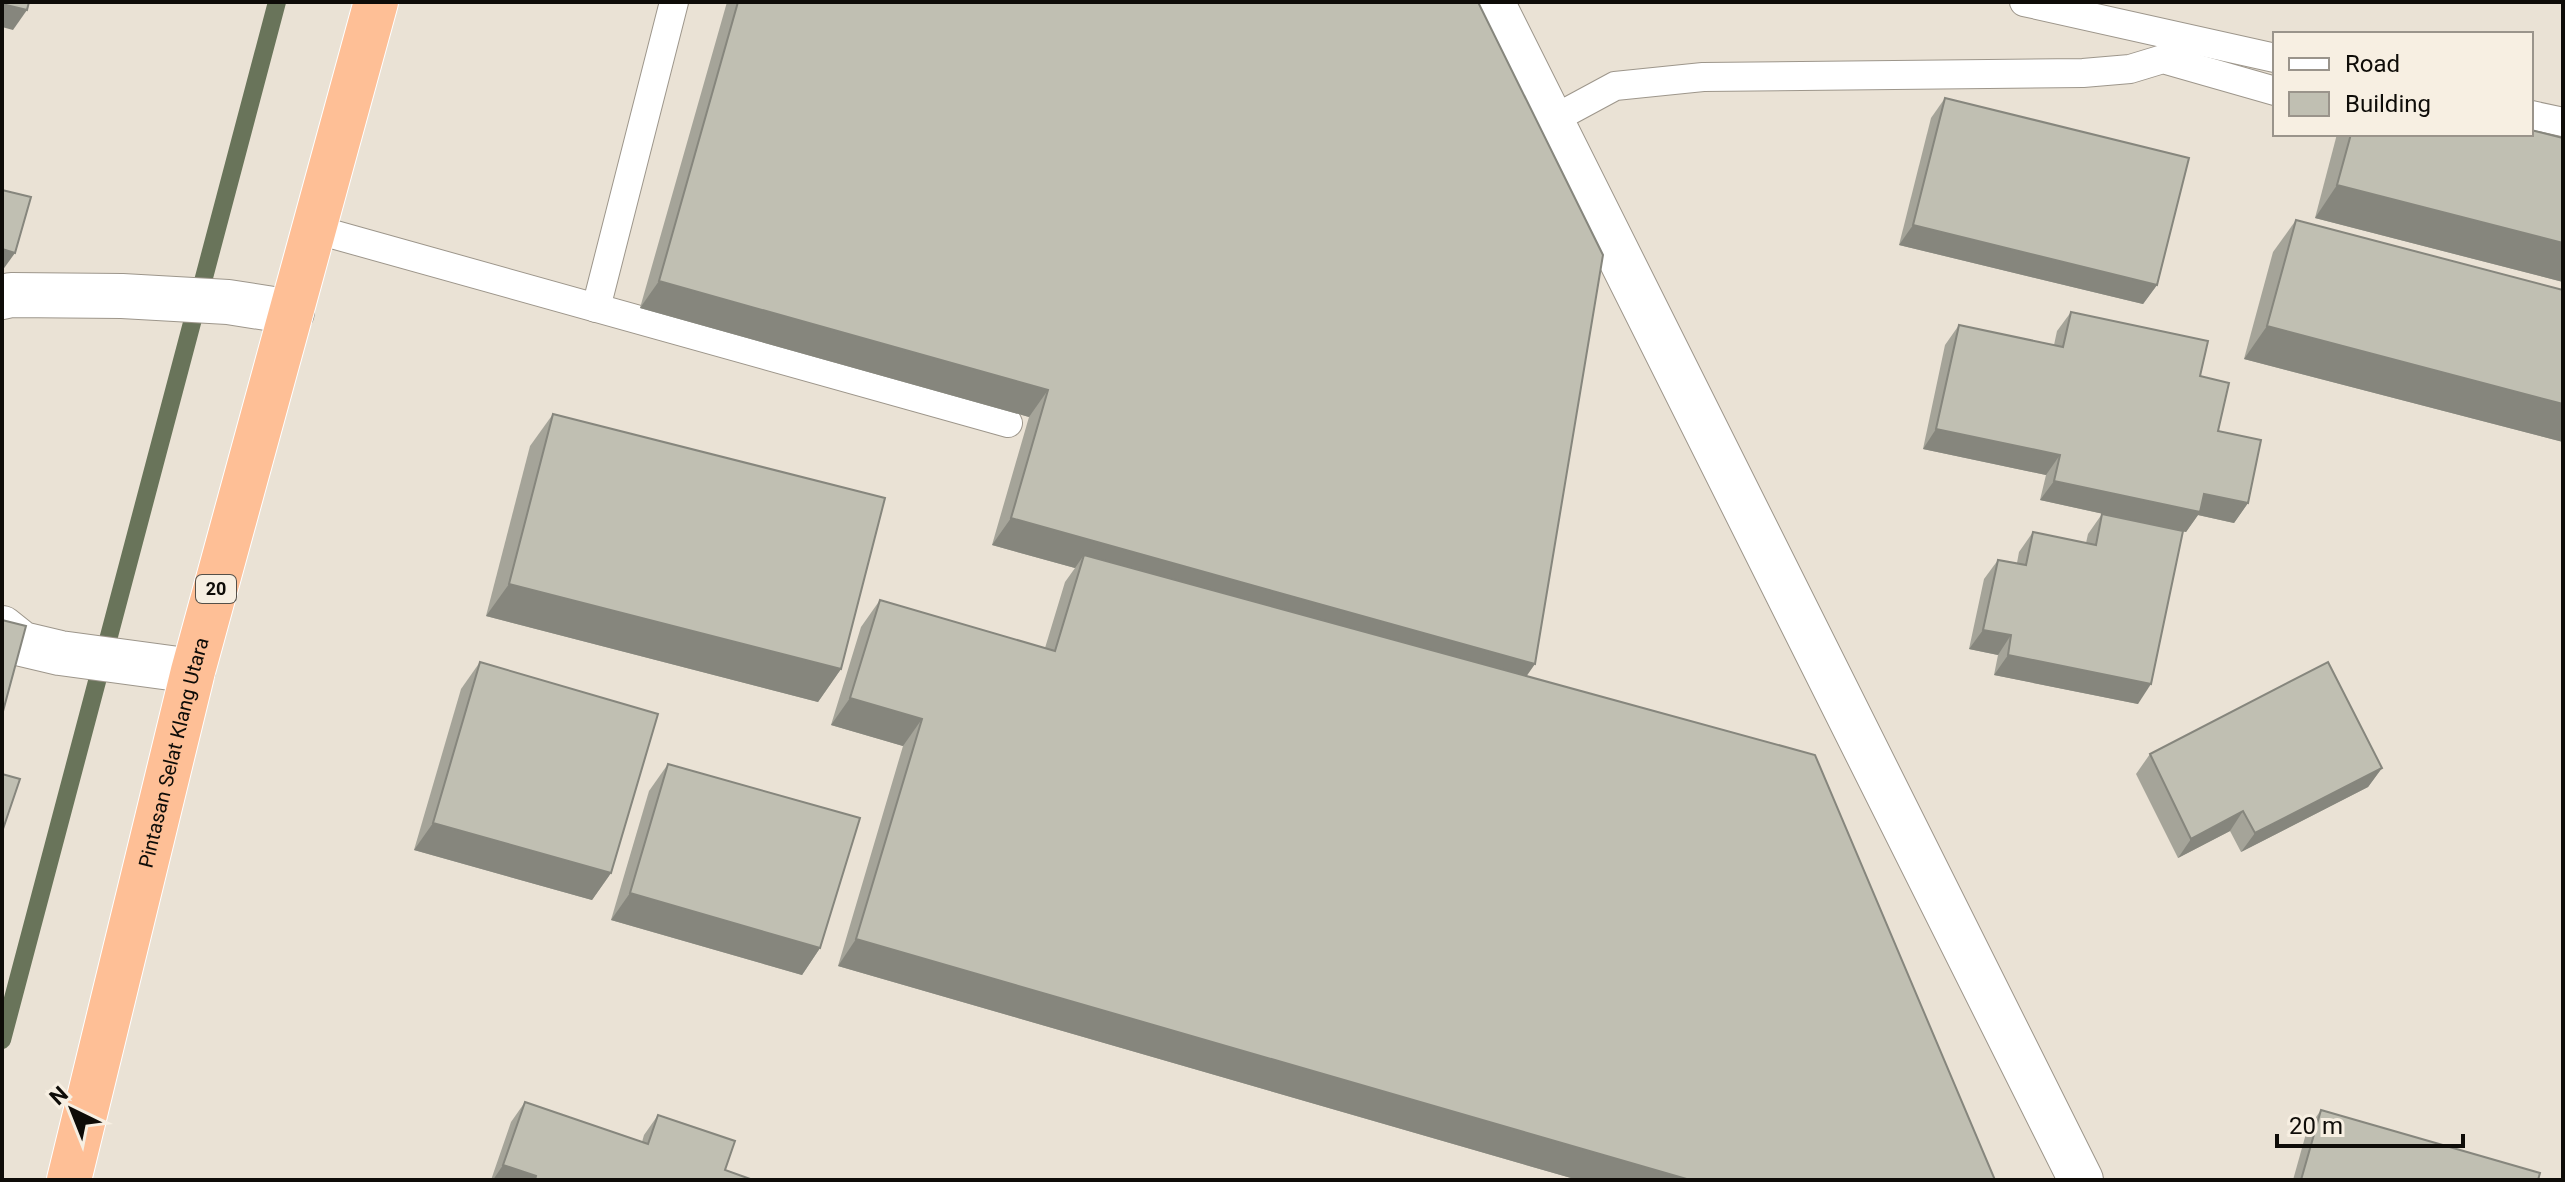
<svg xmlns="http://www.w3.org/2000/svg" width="2565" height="1182" viewBox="0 0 2565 1182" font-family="Roboto,sans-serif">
<rect width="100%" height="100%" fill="#eae2d5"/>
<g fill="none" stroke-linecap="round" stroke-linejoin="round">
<path stroke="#69745a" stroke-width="18" d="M 2,1040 L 277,2"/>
<defs>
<g id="service">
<path d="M 2024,2 L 2275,58"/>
<path d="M 2531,115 L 2563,122"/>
<path d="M 1552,120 L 1615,86 L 1703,77 L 2083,73 L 2130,69 L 2163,59 L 2275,91"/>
<path d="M 314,229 L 1008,423"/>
<path d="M 596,308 L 674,2"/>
</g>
<g id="minor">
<path d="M 1492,2 L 2081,1180"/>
<path d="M 2,297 L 11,295 L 122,296 L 228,302 L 292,312"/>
<path d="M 2,628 L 22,644 L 60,653 L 193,671"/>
</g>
<g id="trunk">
<path id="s1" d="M 69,1180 L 193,671 L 376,2"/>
</g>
</defs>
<use href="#service" stroke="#9d968b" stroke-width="30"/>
<use href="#minor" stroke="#9d968b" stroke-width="46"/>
<use href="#trunk" stroke="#fff" stroke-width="46"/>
<use href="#service" stroke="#fff" stroke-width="28"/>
<use href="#minor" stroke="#fff" stroke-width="44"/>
<use href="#trunk" stroke="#febf96" stroke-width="44"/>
</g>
<g fill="#a5a499">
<path d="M 727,2 L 1478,2 L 1527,676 L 1995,1180 L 1578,1180 L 838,966 L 903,746 L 831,725 L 861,627 L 880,600 L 1045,648 L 1065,582 L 1075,568 L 992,545 L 1029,417 L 640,308 Z"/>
<path d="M 1945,98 L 2157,285 L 2143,304 L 1899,245 L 1931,118 Z"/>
<path d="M 2337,134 L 2531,134 L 2563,138 L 2563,282 L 2315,218 Z"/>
<path d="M 2296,220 L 2563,290 L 2563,442 L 2244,359 L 2273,252 Z"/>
<path d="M 2071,312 L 2200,376 L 2218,431 L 2248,503 L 2234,523 L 2198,515 L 2186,532 L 2183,531 L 2138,704 L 1994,675 L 1998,655 L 1969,649 L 1984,579 L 1998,560 L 2017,563 L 2019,552 L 2033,532 L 2086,543 L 2088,534 L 2102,514 L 2140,522 L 2040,500 L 2046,475 L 1923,449 L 1945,345 L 1959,325 L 2054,345 L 2057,331 Z"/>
<path d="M 553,414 L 841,669 L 818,702 L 486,616 L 530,446 Z"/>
<path d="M 480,662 L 611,873 L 592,900 L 414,850 L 461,689 Z"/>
<path d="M 2150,754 L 2382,768 L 2368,787 L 2241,852 L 2230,831 L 2178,858 L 2136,774 Z"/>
<path d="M 668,764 L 820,948 L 802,975 L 611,920 L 649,791 Z"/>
<path d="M 525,1102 L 642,1142 L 644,1135 L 658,1115 L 725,1170 L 753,1180 L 491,1180 L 511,1122 Z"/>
<path d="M 2321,1110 L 2538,1180 L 2293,1180 L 2307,1130 Z"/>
</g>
<g fill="#86867d">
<path d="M 2,4 L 27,10 L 13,30 L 2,27 Z"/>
<path d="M 2337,185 L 2563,243 L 2563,282 L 2315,218 Z"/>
<path d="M 1913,225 L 2157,285 L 2143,304 L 1899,245 Z"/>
<path d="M 2,249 L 15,253 L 2,271 Z"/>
<path d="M 659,281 L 1048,390 L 1029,417 L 640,308 Z"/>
<path d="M 2267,326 L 2563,404 L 2563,442 L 2244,359 Z"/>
<path d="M 1936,429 L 2060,455 L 2046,475 L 1923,449 Z"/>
<path d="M 2054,481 L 2204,494 L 2248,503 L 2234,523 L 2198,515 L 2186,532 L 2040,500 Z"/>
<path d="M 1011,518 L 1535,664 L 1516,691 L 1084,555 L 1075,568 L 992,545 Z"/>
<path d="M 509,584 L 841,669 L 818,702 L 486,616 Z"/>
<path d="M 1983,630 L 2011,635 L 1998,655 L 1969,649 Z"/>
<path d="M 2008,655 L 2151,684 L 2138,704 L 1994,675 Z"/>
<path d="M 850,698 L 922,719 L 903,746 L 831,725 Z"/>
<path d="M 2382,768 L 2368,787 L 2241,852 L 2255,833 Z"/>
<path d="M 2243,811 L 2230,831 L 2178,858 L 2191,839 Z"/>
<path d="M 433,823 L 611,873 L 592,900 L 414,850 Z"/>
<path d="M 630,893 L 820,948 L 802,975 L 611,920 Z"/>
<path d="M 856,939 L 1690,1180 L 1578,1180 L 838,966 Z"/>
<path d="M 503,1165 L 536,1176 L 534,1180 L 493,1180 Z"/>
</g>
<g fill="#c0bfb2" stroke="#86867d" stroke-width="2">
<path d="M 2,2 L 29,2 L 27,10 L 2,4 Z"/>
<path d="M 738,2 L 1478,2 L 1603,255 L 1535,664 L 1011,518 L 1048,390 L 659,281 Z"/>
<path d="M 1945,98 L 2189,158 L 2157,285 L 1913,225 Z"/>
<path d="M 2531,130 L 2563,138 L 2563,243 L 2337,185 L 2351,134 L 2531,134 Z"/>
<path d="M 2,190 L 31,197 L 15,253 L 2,249 Z"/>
<path d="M 2296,220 L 2563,290 L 2563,404 L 2267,326 Z"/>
<path d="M 2071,312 L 2208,341 L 2200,376 L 2229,383 L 2218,431 L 2261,440 L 2248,503 L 2204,494 L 2200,512 L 2054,481 L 2060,455 L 1936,429 L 1959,325 L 2063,347 Z"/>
<path d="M 553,414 L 885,498 L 841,669 L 509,584 Z"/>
<path d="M 2102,514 L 2183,531 L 2151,684 L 2008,655 L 2011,635 L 1983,630 L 1998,560 L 2026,565 L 2033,532 L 2096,545 Z"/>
<path d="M 1084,555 L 1815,755 L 1995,1180 L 1690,1180 L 856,939 L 922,719 L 850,698 L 880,600 L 1055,651 Z"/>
<path d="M 2,620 L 26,626 L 2,715 Z"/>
<path d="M 480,662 L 658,714 L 611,873 L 433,823 Z"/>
<path d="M 2328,662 L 2382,768 L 2255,833 L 2243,811 L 2191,839 L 2150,754 Z"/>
<path d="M 668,764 L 860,818 L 820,948 L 630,893 Z"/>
<path d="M 2,774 L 20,779 L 2,832 Z"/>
<path d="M 525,1102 L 648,1144 L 658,1115 L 735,1141 L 725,1170 L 753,1180 L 535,1180 L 536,1176 L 503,1165 Z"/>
<path d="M 2321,1110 L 2540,1173 L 2538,1180 L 2301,1180 Z"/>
</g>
<g text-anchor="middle" stroke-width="6" stroke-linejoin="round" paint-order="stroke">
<rect fill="#f7efe2" stroke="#545049" stroke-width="2" x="196" y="575" width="40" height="28" rx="6"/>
<g font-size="18" font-weight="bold" fill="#0e0c08">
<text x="216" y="595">20</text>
</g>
<g font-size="20" fill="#0e0c08" stroke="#f7efe2">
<text dy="7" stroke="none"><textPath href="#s1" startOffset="440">Pintasan Selat Klang Utara</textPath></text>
</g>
</g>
<rect width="2565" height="1182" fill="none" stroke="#0e0c08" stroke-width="8"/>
<rect x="2273" y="32" width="260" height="104" fill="#f7efe2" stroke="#9a948b" stroke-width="2"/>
<rect x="2289" y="58" width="40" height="12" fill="#ffffff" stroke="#9a948b" stroke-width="2"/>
<text x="2345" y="72" font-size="24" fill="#0e0c08">Road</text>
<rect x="2289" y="92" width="40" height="24" fill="#c0bfb2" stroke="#9a948b" stroke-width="2"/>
<text x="2345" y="112" font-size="24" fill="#0e0c08">Building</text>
<g transform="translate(72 1110) rotate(317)" stroke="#f7efe2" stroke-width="6" paint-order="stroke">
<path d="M0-6L14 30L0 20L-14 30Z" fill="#0e0c08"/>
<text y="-12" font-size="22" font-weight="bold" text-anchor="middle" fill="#0e0c08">N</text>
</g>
<path d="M2277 1134v12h186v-12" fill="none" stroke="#0e0c08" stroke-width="4"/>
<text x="2289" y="1134" font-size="24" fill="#0e0c08" stroke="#f7efe2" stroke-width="6" paint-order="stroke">20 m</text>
</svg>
